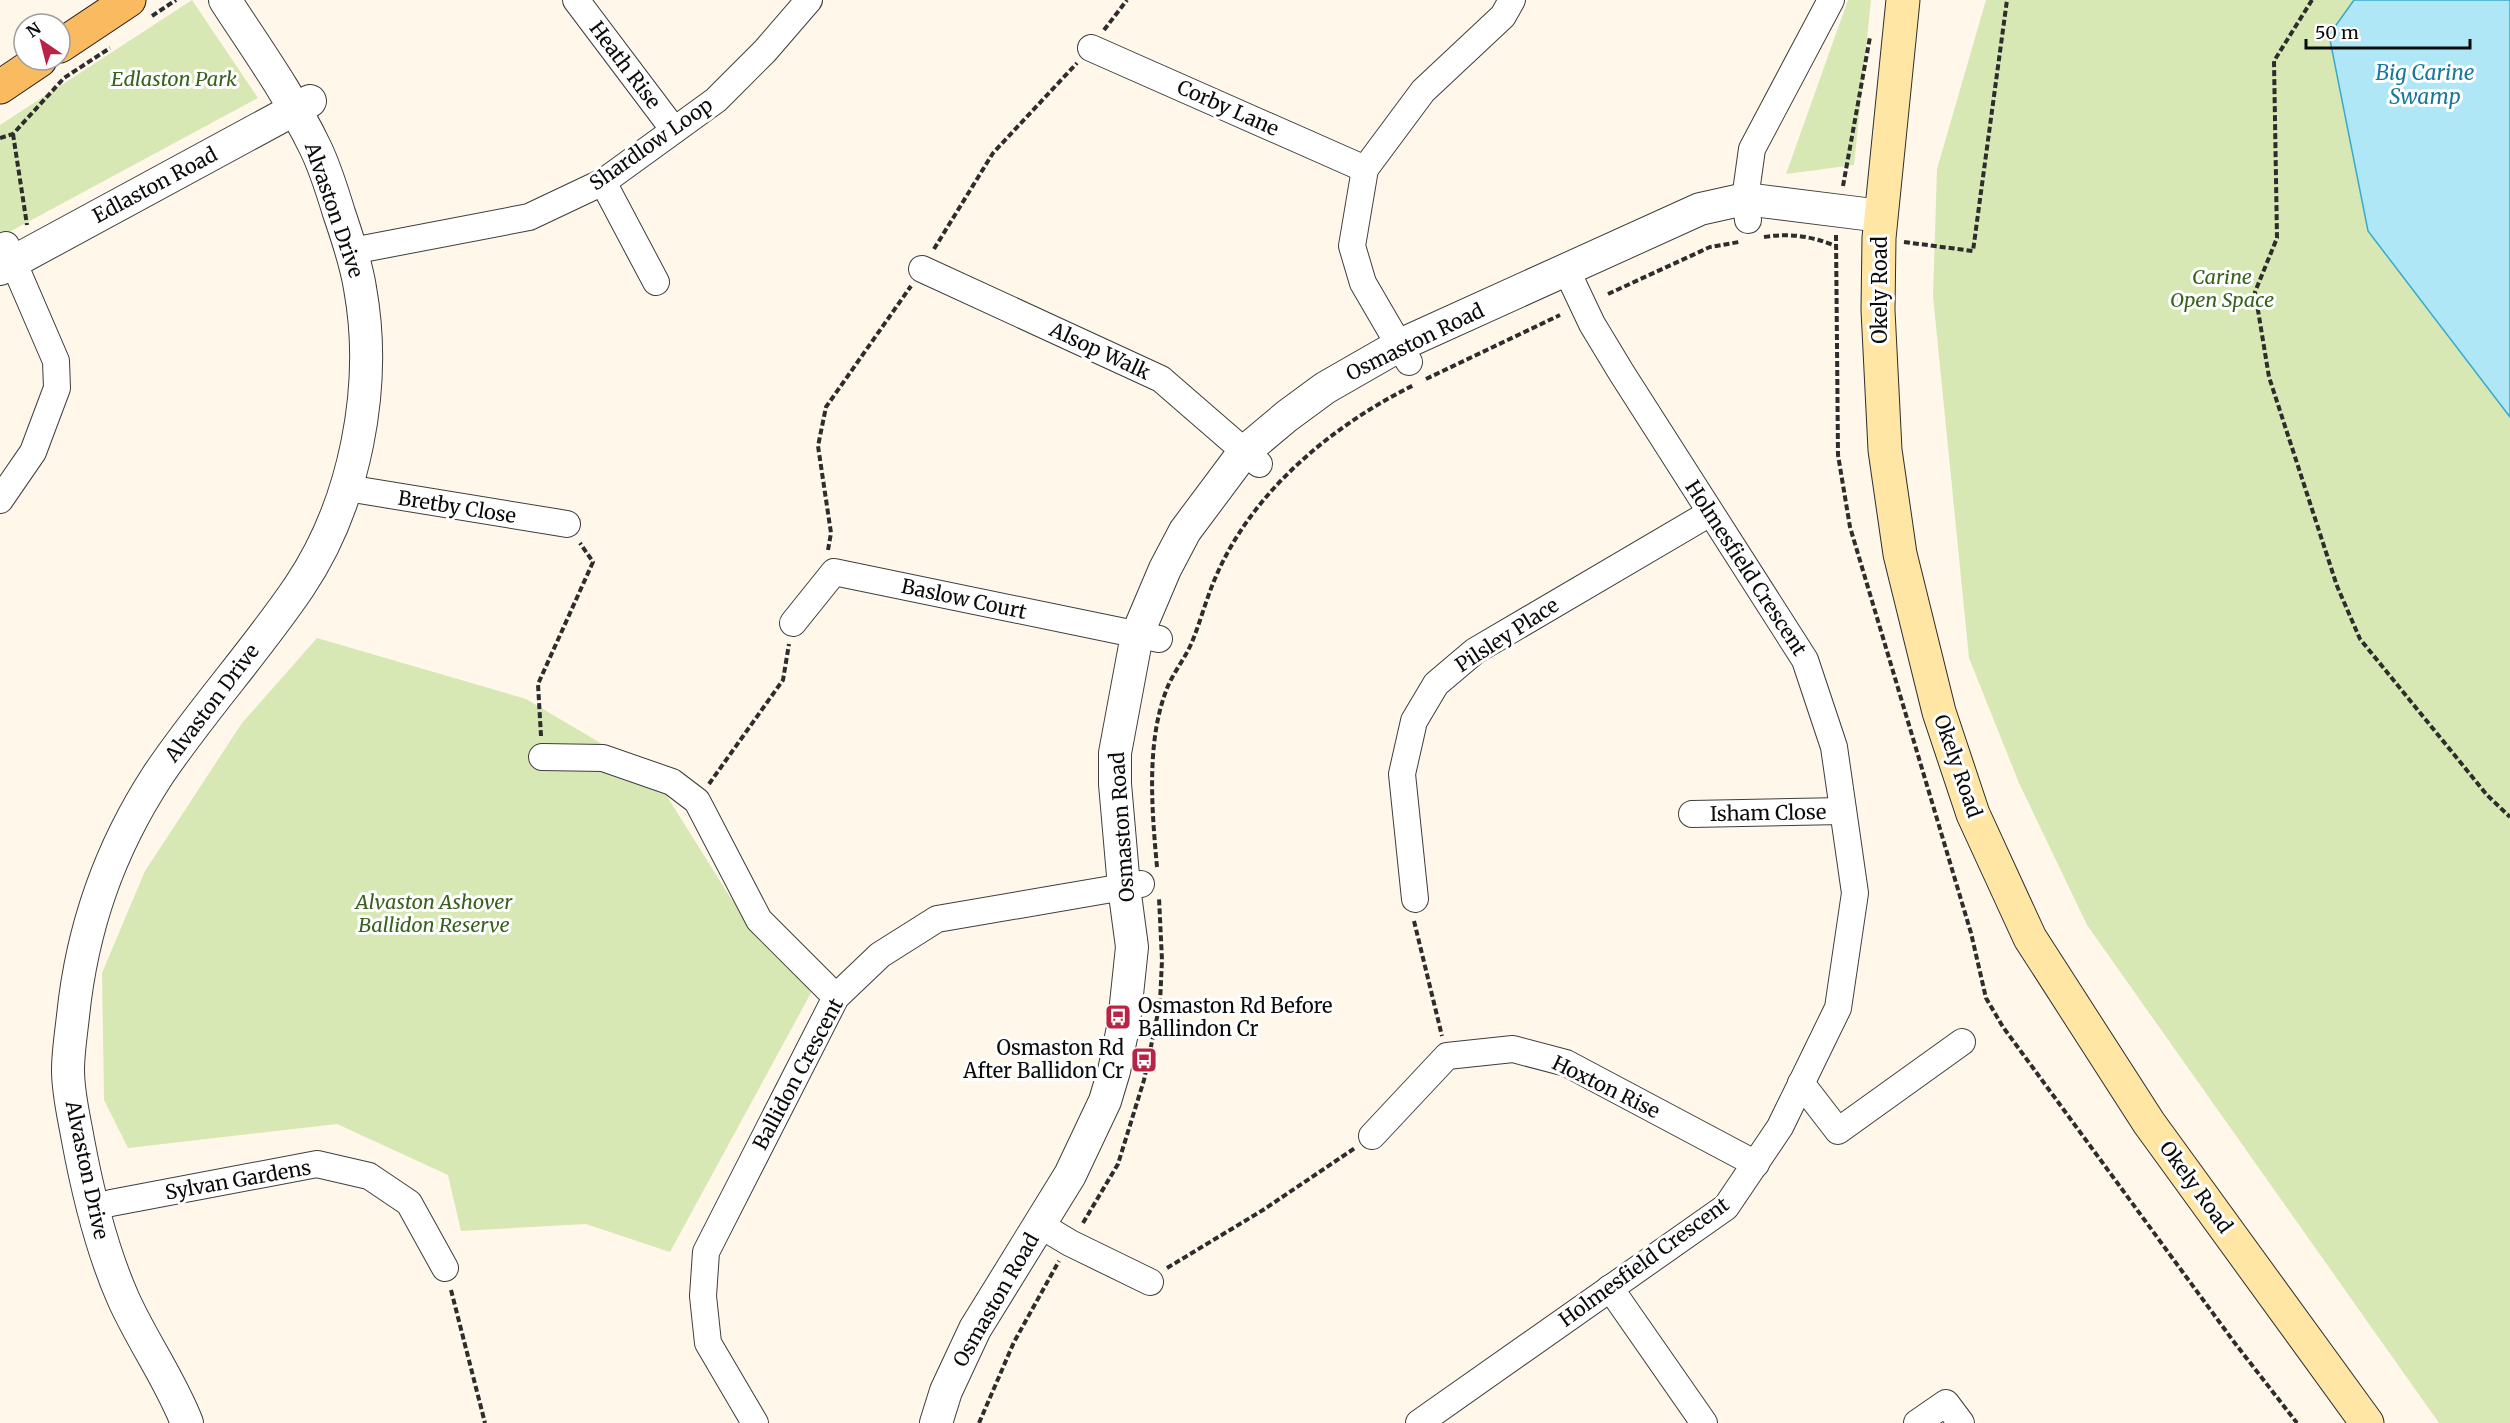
<svg xmlns="http://www.w3.org/2000/svg" width="2510" height="1423" viewBox="0 0 2510 1423" font-family="Merriweather,serif">
<rect width="100%" height="100%" fill="#fff7ea"/>
<g fill="#d8e8b4">
<path d="M 192,0 L 258,98 L 0,237 L 0,125 Z"/>
<path d="M 1848,0 L 1871,0 L 1854,165 L 1786,174 Z"/>
<path d="M 1986,0 L 2510,0 L 2510,1423 L 2439,1423 L 2087,925 L 2019,783 L 1969,658 L 1933,296 L 1937,169 Z"/>
<path d="M 317,638 L 526,699 L 653,774 L 730,897 L 812,991 L 670,1252 L 586,1224 L 461,1231 L 448,1175 L 337,1124 L 128,1148 L 104,1100 L 102,973 L 145,871 L 242,723 Z"/>
</g>
<path fill="#afe7f6" stroke="#36aacd" stroke-width="1.5" d="M 2354,0 L 2510,0 L 2510,417 L 2368,231 L 2329,35 Z"/>
<g fill="none" stroke-linecap="round" stroke-linejoin="round">
<defs>
<g id="minor">
<path d="M 576,0 L 674,130"/>
<path d="M 1091,48 L 1365,169"/>
<path d="M 603,182 L 656,282"/>
<path d="M 1748,220 L 1745,199 L 1752,149 L 1831,0"/>
<path d="M 352,251 L 529,217 L 603,182 L 716,100 L 765,51 L 809,0"/>
<path d="M 922,269 L 1161,379 L 1259,464"/>
<path d="M 1409,362 L 1363,283 L 1352,246 L 1365,169 L 1423,91 L 1503,16 L 1512,0"/>
<path d="M 347,488 L 567,524"/>
<path d="M 0,500 L 33,452 L 57,388 L 56,361 L 6,245"/>
<path d="M 793,623 L 834,572 L 1159,639"/>
<path d="M 542,757 L 603,758 L 672,782 L 697,801 L 759,920 L 836,997"/>
<path d="M 1692,814 L 1843,811"/>
<path d="M 1415,899 L 1402,774 L 1414,721 L 1436,684 L 1475,651 L 1710,513"/>
<path d="M 1801,1083 L 1838,1131 L 1962,1042"/>
<path d="M 1372,1136 L 1447,1056 L 1513,1049 L 1566,1063 L 1756,1164"/>
<path d="M 93,1209 L 111,1203 L 317,1164 L 369,1176 L 409,1203 L 445,1268"/>
<path d="M 1040,1225 L 1070,1243 L 1150,1282"/>
<path d="M 1610,1288 L 1704,1423"/>
<path d="M 755,1423 L 708,1343 L 703,1296 L 706,1252 L 836,997 L 880,955 L 937,919 L 1141,884"/>
<path d="M 1419,1423 L 1726,1207 L 1780,1127 L 1838,1008 L 1855,893 L 1834,747 L 1805,660 L 1621,372 L 1592,324 L 1566,269"/>
<path d="M 1917,1423 L 1946,1403 L 1961,1423"/>
</g>
<g id="tertiary">
<path d="M 0,269 L 310,101"/>
<path d="M 187,1423 C 170,1379 142,1341 123,1298 C 101,1248 88,1194 78,1140 C 74,1117 68,1094 68,1070 C 68,1053 71,1034 73,1016 C 82,928 109,850 158,775 C 201,711 255,652 299,587 C 355,504 378,387 360,288 C 356,262 347,237 339,213 C 332,190 325,167 315,147 C 290,95 256,48 225,0"/>
<path d="M 936,1423 L 946,1391 L 975,1329 L 1070,1175 L 1105,1101 L 1114,1071 L 1124,1023 L 1132,947 L 1124,887 L 1115,784 L 1115,753 L 1137,635 L 1165,569 L 1185,531 L 1244,452 L 1287,416 L 1325,388 L 1400,345 L 1700,209 L 1745,199 L 1881,216"/>
</g>
<path id="secondary" d="M 1903,0 L 1879,238 L 1878,310 L 1885,450 L 1900,554 L 1939,712 L 1973,814 L 2030,938 L 2149,1123 L 2367,1423"/>
<g id="primary">
<path d="M 60,46 L 129,0"/>
<path d="M 0,87 L 40,60"/>
</g>
</defs>
<use href="#minor" stroke="#3e3e3e" stroke-width="28"/>
<use href="#tertiary" stroke="#3e3e3e" stroke-width="34"/>
<use href="#secondary" stroke="#2d2d2d" stroke-width="35"/>
<use href="#primary" stroke="#1c1c1c" stroke-width="35"/>
<g stroke="#2d2d2d" stroke-width="4" stroke-dasharray="6 3" stroke-linecap="butt">
<path d="M 2312,0 L 2274,61 L 2277,238 L 2255,292 L 2269,377 L 2337,586 L 2360,639 L 2487,795 L 2510,817"/>
<path d="M 152,16 L 176,0"/>
<path d="M 1104,30 L 1127,0"/>
<path d="M 13,134 L 27,225"/>
<path d="M 0,138 L 13,134 L 64,78 L 110,48"/>
<path d="M 1843,186 L 1870,37"/>
<path d="M 1836,235 L 1838,455 L 1850,527 L 1971,933 L 1986,998 L 2003,1027 L 2234,1342 L 2297,1423"/>
<path d="M 1764,237 C 1790,233 1811,236 1836,246"/>
<path d="M 1904,242 L 1973,251 L 2007,0"/>
<path d="M 934,249 L 993,153 L 1077,63"/>
<path d="M 1608,294 L 1710,247 L 1739,242"/>
<path d="M 1426,379 L 1560,315"/>
<path d="M 828,550 L 831,533 L 818,446 L 826,407 L 911,286"/>
<path d="M 541,736 L 538,684 L 593,562 L 580,543"/>
<path d="M 709,784 L 783,680 L 789,644"/>
<path d="M 1157,867 C 1152,812 1146,744 1166,691 C 1172,674 1185,659 1192,642 C 1201,620 1207,596 1217,574 C 1254,490 1333,425 1414,385"/>
<path d="M 1414,921 L 1442,1036"/>
<path d="M 1083,1223 L 1118,1164 L 1144,1080 L 1160,1003 L 1162,960 L 1159,898"/>
<path d="M 1167,1268 L 1263,1210 L 1355,1148"/>
<path d="M 451,1290 L 485,1423"/>
<path d="M 979,1423 L 1014,1342 L 1059,1261"/>
</g>
<use href="#minor" stroke="#fff" stroke-width="26"/>
<use href="#tertiary" stroke="#fff" stroke-width="32"/>
<use href="#secondary" stroke="#ffe6a5" stroke-width="33"/>
<use href="#primary" stroke="#f9ba60" stroke-width="33"/>
</g>
<defs>
<symbol id="bus-square" viewBox="-11 -11 22 22"><rect x="-9" y="-9" width="18" height="18" rx="4" fill="#ba2444" stroke="#fff"/><path d="M-5-6H5V4H4V6H2V4H-2V6H-4V4H-5ZM-3.5-4V0h7V-4ZM-3.5 1.2v1.5H-2V1.2ZM2 1.2v1.5H3.5V1.2Z" fill="#fff"/></symbol>
</defs>
<g fill-rule="evenodd">
<use href="#bus-square" x="1103" y="1002" width="30" height="30"/>
<use href="#bus-square" x="1129" y="1045" width="30" height="30"/>
</g>
<g text-anchor="middle" stroke-width="6" stroke-linejoin="round" paint-order="stroke">
<g font-size="20" fill="#0b0b0b" stroke="#fff">
<text transform="translate(625 65) rotate(53)" y="7">Heath Rise</text>
<text transform="translate(1228 108) rotate(24)" y="7">Corby Lane</text>
<text transform="translate(651 144) rotate(-35)" y="7">Shardlow Loop</text>
<text transform="translate(155 185) rotate(-28)" y="7">Edlaston Road</text>
<text transform="translate(334 210) rotate(71)" y="7">Alvaston Drive</text>
<text transform="translate(1880 290) rotate(-90)" y="7">Okely Road</text>
<text transform="translate(1415 342) rotate(-26)" y="7">Osmaston Road</text>
<text transform="translate(1100 351) rotate(25)" y="7">Alsop Walk</text>
<text transform="translate(457 507) rotate(9)" y="7">Bretby Close</text>
<text transform="translate(1746 568) rotate(57)" y="7">Holmesfield Crescent</text>
<text transform="translate(964 599) rotate(12)" y="7">Baslow Court</text>
<text transform="translate(1507 635) rotate(-33)" y="7">Pilsley Place</text>
<text transform="translate(212 703) rotate(-53)" y="7">Alvaston Drive</text>
<text transform="translate(1958 766) rotate(71)" y="7">Okely Road</text>
<text transform="translate(1768 813) rotate(-1)" y="7">Isham Close</text>
<text transform="translate(1122 827) rotate(-94)" y="7">Osmaston Road</text>
<text transform="translate(798 1074) rotate(-62)" y="7">Ballidon Crescent</text>
<text transform="translate(1606 1087) rotate(26)" y="7">Hoxton Rise</text>
<text transform="translate(87 1170) rotate(78)" y="7">Alvaston Drive</text>
<text transform="translate(238 1180) rotate(-10)" y="7">Sylvan Gardens</text>
<text transform="translate(2196 1187) rotate(54)" y="7">Okely Road</text>
<text transform="translate(1644 1262) rotate(-36)" y="7">Holmesfield Crescent</text>
<text transform="translate(996 1300) rotate(-60)" y="7">Osmaston Road</text>
</g>
<g font-size="20" font-style="italic" fill="#37621c" stroke="#fff">
<text x="174" y="86">Edlaston Park</text>
<text x="2222" y="284">Carine<tspan x="2222" dy="23">Open Space</tspan></text>
<text x="434" y="909">Alvaston Ashover<tspan x="434" dy="23">Ballidon Reserve</tspan></text>
</g>
<g font-size="20" fill="#0b0b0b" stroke="#fff" text-anchor="start">
<text x="1138" y="1013">Osmaston Rd Before<tspan x="1138" dy="23">Ballindon Cr</tspan></text>
<text x="1124" y="1055" text-anchor="end">Osmaston Rd<tspan x="1124" dy="23">After Ballidon Cr</tspan></text>
</g>
<g font-size="21" font-style="italic" fill="#16789c" stroke="#fff">
<text x="2425" y="80">Big Carine<tspan x="2425" dy="24">Swamp</tspan></text>
</g>
</g>
<g transform="translate(42 42) rotate(325)"><circle r="28" fill="#ffffff" stroke="#9d9d9d" stroke-width="1.5"/>
<path d="M0-4.5L10 22L0 15L-10 22Z" fill="#ba2444"/>
<text y="-9" font-size="16" font-weight="bold" text-anchor="middle" fill="#0b0b0b">N</text>
</g>
<path d="M2306 39v9h164v-9" fill="none" stroke="#0b0b0b" stroke-width="3"/>
<text x="2315" y="39" font-size="18" fill="#0b0b0b" stroke="#ffffff" stroke-width="4.5" paint-order="stroke">50 m</text>
</svg>
